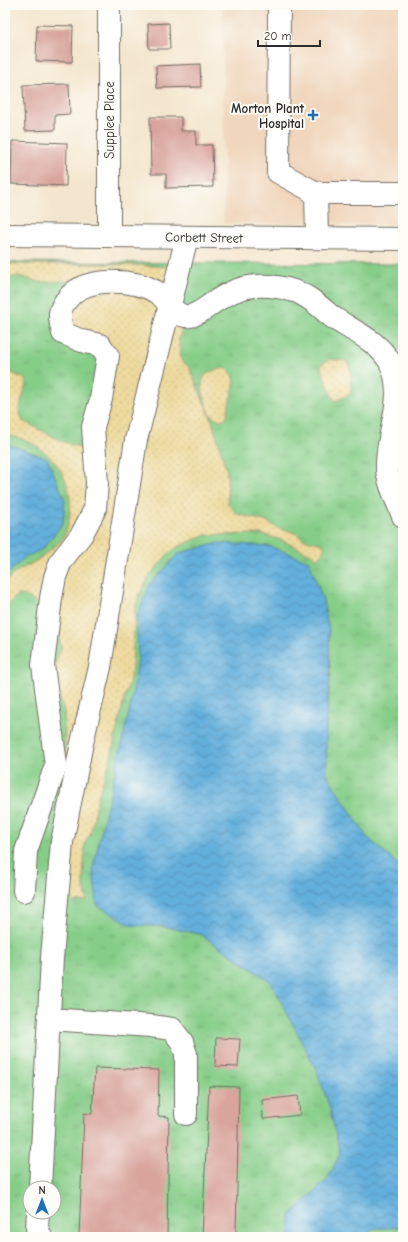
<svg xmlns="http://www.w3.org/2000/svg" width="408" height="1242" viewBox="0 0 408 1242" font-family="'Comic Neue',sans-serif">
<defs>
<pattern id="grass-tufts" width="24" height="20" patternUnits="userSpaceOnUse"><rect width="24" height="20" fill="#86cd88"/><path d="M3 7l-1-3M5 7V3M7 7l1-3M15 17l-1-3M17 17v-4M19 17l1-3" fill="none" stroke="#74b076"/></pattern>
<pattern id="sand-dots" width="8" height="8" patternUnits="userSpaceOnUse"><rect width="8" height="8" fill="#eeda9e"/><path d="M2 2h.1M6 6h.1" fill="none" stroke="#cb8" stroke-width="1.8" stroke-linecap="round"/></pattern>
<pattern id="water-waves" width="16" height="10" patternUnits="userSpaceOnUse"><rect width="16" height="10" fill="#63afdc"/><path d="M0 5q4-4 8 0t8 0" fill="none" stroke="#528fb3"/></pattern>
</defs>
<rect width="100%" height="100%" fill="#fdfcf7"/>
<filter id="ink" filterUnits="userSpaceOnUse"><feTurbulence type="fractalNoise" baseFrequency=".025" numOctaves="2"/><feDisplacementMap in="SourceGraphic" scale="8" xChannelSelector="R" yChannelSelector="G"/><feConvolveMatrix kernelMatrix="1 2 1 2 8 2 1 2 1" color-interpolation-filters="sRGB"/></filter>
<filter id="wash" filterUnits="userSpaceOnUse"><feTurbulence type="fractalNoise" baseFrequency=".012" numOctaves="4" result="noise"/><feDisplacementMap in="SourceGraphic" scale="16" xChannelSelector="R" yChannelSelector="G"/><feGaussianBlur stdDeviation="0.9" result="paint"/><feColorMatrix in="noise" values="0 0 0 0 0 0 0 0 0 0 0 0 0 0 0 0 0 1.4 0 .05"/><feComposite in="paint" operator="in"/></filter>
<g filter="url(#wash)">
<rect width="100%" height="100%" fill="#f4e6ce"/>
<path fill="#f0d6bc" d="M 223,5 L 403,5 L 403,225 L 224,224 Z"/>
<path fill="url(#grass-tufts)" stroke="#587c5a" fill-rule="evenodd" d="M 5,262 L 403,264 L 403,1237 L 5,1237 ZM 30,1188 L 54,1188 L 54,1212 L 30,1212 Z"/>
<g fill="url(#sand-dots)" stroke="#8c8264">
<path d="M 5,264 L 111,264 L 171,267 L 163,290 L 73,281 L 39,282 L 19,276 L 5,279 Z"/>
<path d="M 99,286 L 155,296 L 182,325 L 179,340 L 181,360 L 189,367 L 212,421 L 227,472 L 228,504 L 237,514 L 268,522 L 277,528 L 296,533 L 303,539 L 323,544 L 325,548 L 317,559 L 311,554 L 281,540 L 262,534 L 206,535 L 177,547 L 169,553 L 150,575 L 139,595 L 135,609 L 132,667 L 129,684 L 124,699 L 110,761 L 98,796 L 91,832 L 85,843 L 83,882 L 87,901 L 75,902 L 70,897 L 64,711 L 56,686 L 54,667 L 61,648 L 58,628 L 63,569 L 91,533 L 98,444 L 113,364 L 66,328 L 64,313 Z"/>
<path d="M 329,359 L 347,361 L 351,371 L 351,392 L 347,396 L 335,401 C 333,400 321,369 321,365 Z"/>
<path d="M 227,368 C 240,379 233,387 230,400 C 228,408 229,412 225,419 C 220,420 217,420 213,417 C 208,413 207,406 205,400 C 198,378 203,371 227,368 Z"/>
<path d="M 5,370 L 25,379 C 28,392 14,408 23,421 L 64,442 L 87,450 L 92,509 L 40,606 C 34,602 24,591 16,597 C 12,599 9,606 5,610 C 5,603 3,591 5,585 C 10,571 28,567 39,559 C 46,553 58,545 64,537 C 67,531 69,520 70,513 C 74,473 44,440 5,435 Z"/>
</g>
<g fill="url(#water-waves)" stroke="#476d84">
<path d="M 5,443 L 47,458 L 65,500 L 63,523 L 43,549 L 24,558 L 5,577 Z"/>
<path d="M 219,543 L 269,546 L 309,561 L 323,600 L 329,631 L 330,677 L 326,729 L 327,775 L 367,837 L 403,869 L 403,1227 L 372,1229 L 366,1237 L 289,1237 L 290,1215 L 327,1180 L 340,1154 L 329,1105 L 316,1069 L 271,982 L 200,934 L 165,927 L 131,925 L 97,905 L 93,867 L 130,708 L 138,661 L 137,616 L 150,584 L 179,553 Z"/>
</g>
<g id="blocks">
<g fill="#d8a49c">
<path d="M 169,23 L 170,49 L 149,49 L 148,24 Z"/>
<path d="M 37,25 L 73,26 L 72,62 L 36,61 Z"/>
<path d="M 200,64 L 201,87 L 157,88 L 156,66 Z"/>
<path d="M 69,84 L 70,114 L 55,115 L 55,130 L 25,131 L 23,85 Z"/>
<path d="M 150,117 L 181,117 L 181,131 L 196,131 L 196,145 L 212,145 L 213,187 L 166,188 L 166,174 L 151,174 Z"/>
<path d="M 12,141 L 67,143 L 66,186 L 11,184 Z"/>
<path d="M 216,1038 L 240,1039 L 238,1067 L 215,1066 Z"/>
<path d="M 95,1068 L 159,1070 L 158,1116 L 169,1117 L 167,1237 L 79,1237 L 84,1113 L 92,1114 Z"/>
<path d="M 209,1086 L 239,1087 L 236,1237 L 202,1237 Z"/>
<path d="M 298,1096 L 300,1115 L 263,1119 L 262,1100 Z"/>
</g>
</g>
</g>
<g filter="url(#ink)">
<use href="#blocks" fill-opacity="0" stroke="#716c64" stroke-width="1"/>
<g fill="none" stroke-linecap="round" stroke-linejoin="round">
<defs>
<g id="minor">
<path d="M 109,5 L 109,236"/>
<path d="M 279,5 L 278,172 L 316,193 L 403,193"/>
<path d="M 316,193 L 317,238"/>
<path d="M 5,235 L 403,239"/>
<path d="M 24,891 L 26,851 L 56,765 L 43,665 L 51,598 L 55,577 L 61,561 L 82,534 L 95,509 L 97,483 L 93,427 L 101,399 L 108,356 L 100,345 L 82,341 L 63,333 C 59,317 57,310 69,297 C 87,276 134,279 157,292 C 168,299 173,318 190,316 C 201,314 211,303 221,298 C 227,294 236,290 243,288 C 260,284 278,286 294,291 C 308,295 320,307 331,316 C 353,332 375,338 390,362 C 408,398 385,433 387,470 C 388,483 398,503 403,516"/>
<path d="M 49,1019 L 151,1026 L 172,1029 L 182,1042 L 186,1054 L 186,1114"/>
<path d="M 40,1188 L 52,958 L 62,842 L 82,743 L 100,667 L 136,440 L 187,237"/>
<path d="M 38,1212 L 37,1228 L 41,1237"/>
</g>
</defs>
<use href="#minor" stroke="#716c64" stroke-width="24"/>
<use href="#minor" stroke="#fff" stroke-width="22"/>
</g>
</g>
<path fill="#1f6fb2" stroke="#fdfcf7" stroke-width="1.5" d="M311 109h4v4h4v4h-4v4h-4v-4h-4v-4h4z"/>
<g text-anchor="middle" stroke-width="4" stroke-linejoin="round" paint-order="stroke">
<g font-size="13" font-weight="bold" fill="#2b2b2b" stroke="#fdfcf7" text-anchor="end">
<text x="304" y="113">Morton Plant<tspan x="304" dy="15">Hospital</tspan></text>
</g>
<g font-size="13" fill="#2b2b2b" stroke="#fdfcf7">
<text transform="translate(109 120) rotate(-90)" y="5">Supplee Place</text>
<text transform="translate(204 237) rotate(1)" y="5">Corbett Street</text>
</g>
</g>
<rect width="408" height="1242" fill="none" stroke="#fdfcf7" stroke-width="20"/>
<g transform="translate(42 1200)"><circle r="19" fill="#fdfcf7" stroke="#a9a8a5"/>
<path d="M0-3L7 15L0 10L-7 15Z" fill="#1f6fb2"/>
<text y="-6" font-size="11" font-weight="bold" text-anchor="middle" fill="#2b2b2b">N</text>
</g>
<path d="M258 40v6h62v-6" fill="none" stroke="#2b2b2b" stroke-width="2"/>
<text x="264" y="40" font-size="12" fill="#2b2b2b" stroke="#fdfcf7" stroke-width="3" paint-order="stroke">20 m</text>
</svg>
